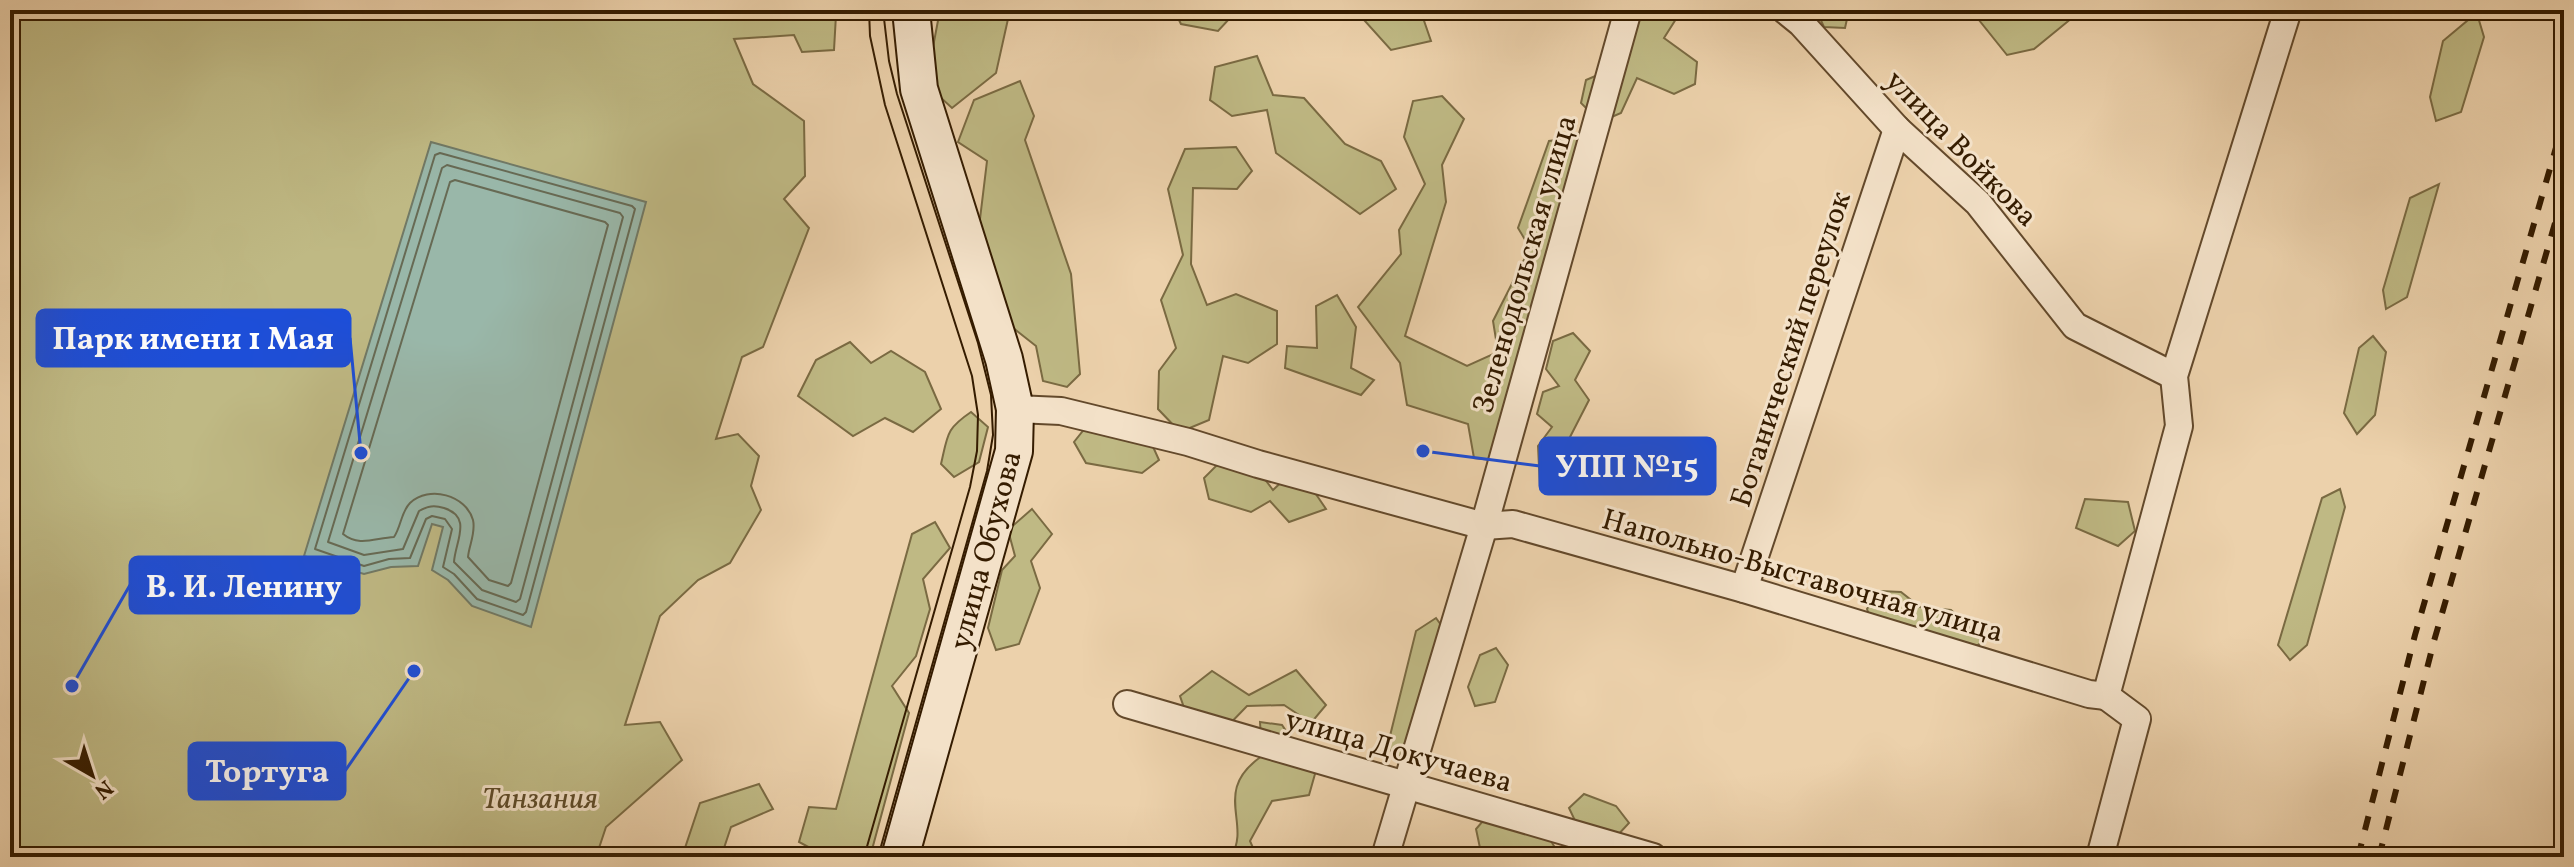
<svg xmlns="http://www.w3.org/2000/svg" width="2574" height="867" viewBox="0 0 2574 867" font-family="Vollkorn,serif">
<rect width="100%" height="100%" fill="#ecd1ab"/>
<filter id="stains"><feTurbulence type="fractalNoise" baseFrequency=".0025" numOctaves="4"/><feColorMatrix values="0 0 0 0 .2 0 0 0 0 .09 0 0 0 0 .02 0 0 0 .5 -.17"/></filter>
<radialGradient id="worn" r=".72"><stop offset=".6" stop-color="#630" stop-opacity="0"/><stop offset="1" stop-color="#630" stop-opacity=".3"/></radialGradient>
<g fill="#bfb984" stroke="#7a6a42" stroke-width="2">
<path d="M 10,10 L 849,10 L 836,15 L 834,50 L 802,52 L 794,35 L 734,39 L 753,84 L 804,121 L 805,176 L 784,199 L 809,228 L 763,347 L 742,357 L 716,439 L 738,434 L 759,456 L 751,486 L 761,510 L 730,563 L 698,580 L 660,616 L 625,725 L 660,722 L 682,760 L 606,827 L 596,857 L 10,857 Z"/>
<path d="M 940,10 L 1010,10 L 996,73 L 952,108 L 926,84 Z"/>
<path d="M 1174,10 L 1225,10 L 1231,17 L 1218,31 L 1181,24 Z"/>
<path d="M 1355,10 L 1413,10 L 1422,15 L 1431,41 L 1391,50 Z"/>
<path d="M 1619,10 L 1675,10 L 1676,19 L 1664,38 L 1697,62 L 1695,84 L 1674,94 L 1637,78 L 1621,113 L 1600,122 L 1581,103 L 1586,80 L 1614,68 Z"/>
<path d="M 1816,10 L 1849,10 L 1845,28 L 1824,27 Z"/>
<path d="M 1982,10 L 2074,10 L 2072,18 L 2034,49 L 2007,55 L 1979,20 Z"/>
<path d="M 2473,10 L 2483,10 L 2478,17 L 2484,37 L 2461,112 L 2436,121 L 2430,97 L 2443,41 L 2474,15 Z"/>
<path d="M 1257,56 L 1273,95 L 1304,98 L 1345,144 L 1381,161 L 1396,189 L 1360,214 L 1276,153 L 1267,110 L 1232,116 L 1210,100 L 1215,67 Z"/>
<path d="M 1020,81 L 1034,116 L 1025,140 L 1071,274 L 1080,374 L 1067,387 L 1043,381 L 1036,346 L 998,316 L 976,252 L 987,161 L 958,142 L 974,100 Z"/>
<path d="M 1442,96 L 1464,119 L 1442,165 L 1446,202 L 1405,336 L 1467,366 L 1498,352 L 1493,321 L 1530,248 L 1518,228 L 1549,141 L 1581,137 L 1534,333 L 1518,355 L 1529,383 L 1491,460 L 1474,458 L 1468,424 L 1407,405 L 1400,363 L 1358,307 L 1401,254 L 1399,230 L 1425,184 L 1404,137 L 1413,101 Z"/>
<path d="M 1236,147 L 1252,171 L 1237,189 L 1193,188 L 1191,264 L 1207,305 L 1236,294 L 1277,311 L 1277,344 L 1248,363 L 1223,356 L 1209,420 L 1180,432 L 1158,409 L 1159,371 L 1176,348 L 1161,300 L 1183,255 L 1168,189 L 1185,149 Z"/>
<path d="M 2439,184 L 2407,297 L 2386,309 L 2383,290 L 2410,198 Z"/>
<path d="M 1337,295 L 1356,327 L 1351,368 L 1374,380 L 1361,395 L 1285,368 L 1287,346 L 1317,348 L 1316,306 Z"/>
<path d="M 1573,333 L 1590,351 L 1575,380 L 1589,400 L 1569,439 L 1582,457 L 1556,492 L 1540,487 L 1538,446 L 1552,427 L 1537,414 L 1543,392 L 1559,386 L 1546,369 L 1553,341 Z"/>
<path d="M 2373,336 L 2386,352 L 2375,415 L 2357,434 L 2344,413 L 2359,348 Z"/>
<path d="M 850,342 L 871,363 L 891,351 L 925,372 L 941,409 L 913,432 L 885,418 L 853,436 L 798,396 L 816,360 Z"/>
<path d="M 971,412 L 988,427 L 979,462 L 954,477 L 941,464 C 948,434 946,429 971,412 Z"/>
<path d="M 1090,422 L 1150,440 L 1159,460 L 1142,473 L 1086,463 L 1074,442 Z"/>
<path d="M 1220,462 L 1260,473 L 1273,490 L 1288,476 L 1309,484 L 1326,509 L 1289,522 L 1270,501 L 1251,512 L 1209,499 L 1204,478 Z"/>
<path d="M 2340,489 L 2345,507 L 2307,645 L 2290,660 L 2278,645 L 2322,498 Z"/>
<path d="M 2085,499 L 2128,502 L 2135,531 L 2118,546 L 2076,528 Z"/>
<path d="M 1032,509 L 1052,534 L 1031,561 L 1040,588 L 1019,644 L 996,650 L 988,628 L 1002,570 L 1015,556 L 1008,530 Z"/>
<path d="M 935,522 L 950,548 L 923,579 L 930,609 L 916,656 L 892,686 L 909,713 L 870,857 L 827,857 L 799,842 L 809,807 L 836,809 L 912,534 Z"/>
<path d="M 1880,591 L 1901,592 L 1920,607 L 1951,610 L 1984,641 L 1965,653 L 1947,637 L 1929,640 L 1914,626 L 1902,635 L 1873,627 L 1867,609 Z"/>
<path d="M 1436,618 L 1446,632 L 1404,762 L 1387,748 L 1416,631 Z"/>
<path d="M 1496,648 L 1508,665 L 1495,702 L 1475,706 L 1468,687 L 1480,655 Z"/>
<path d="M 1296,670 L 1326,705 L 1311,723 L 1284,705 L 1247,706 L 1218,736 L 1191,728 L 1180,696 L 1212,671 L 1249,695 Z"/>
<path d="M 1260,722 L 1282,725 L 1315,774 L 1309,795 L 1272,801 L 1250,841 L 1257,857 L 1231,857 C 1252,823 1211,791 1262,756 Z"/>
<path d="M 759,784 L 773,809 L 731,827 L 721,857 L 687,857 L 684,851 L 700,803 Z"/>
<path d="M 1584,794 L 1616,806 L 1629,823 L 1615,838 L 1578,827 L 1569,808 Z"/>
<path d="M 1489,814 L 1545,831 L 1557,851 L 1551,857 L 1506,857 L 1480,848 L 1476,829 Z"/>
</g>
<path fill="#99b7a9" stroke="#717965" stroke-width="2" d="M 431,142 L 646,202 L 531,627 L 472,606 L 448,580 L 432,570 L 443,527 L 432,524 L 418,566 L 391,567 L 364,574 L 304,556 Z"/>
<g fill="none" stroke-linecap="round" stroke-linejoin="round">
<g stroke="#676a54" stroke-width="2">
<path d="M 440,153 L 632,206 L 635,209 L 526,612 L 523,615 L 477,599 L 454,574 L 443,567 L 452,529 L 445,519 L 432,516 L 426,519 L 410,558 L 389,559 L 364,566 L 315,549 L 435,155 Z"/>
<path d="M 447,165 L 620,213 L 623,217 L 520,599 L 516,602 L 482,590 L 454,562 C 455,542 473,517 444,508 C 434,505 428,506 419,511 L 403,549 L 364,555 L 328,542 L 442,168 Z"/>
<path d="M 455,180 L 605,222 L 608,225 L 511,583 L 508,586 L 489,580 L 468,557 C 469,545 476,533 473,520 C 466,495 429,485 410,503 C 401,512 401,527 394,537 C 375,538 359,547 343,534 L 450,182 Z"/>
</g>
<defs>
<g id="street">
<path d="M 1785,10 L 1801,23 L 1897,129 L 1978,203 L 2075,326 L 2174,376"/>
<path d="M 1015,409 L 1061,411 L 1188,442 L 1258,464 L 1484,526 L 1513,524 L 1744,589 L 2089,694 L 2106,696"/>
<path d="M 1744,589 L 1897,129"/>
<path d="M 1127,704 L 1653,857"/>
<path d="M 1385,857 L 1484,526 L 1628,10"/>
<path d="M 2100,857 L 2137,719 L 2106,696 L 2179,426 L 2174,376 L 2288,10"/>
</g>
<path id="secondary" d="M 900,857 L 1014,451 L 1015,409 L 1004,359 L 919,89 L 911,10"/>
</defs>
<use href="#street" stroke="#63492b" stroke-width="30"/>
<use href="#secondary" stroke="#351c00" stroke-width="40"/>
<use href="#street" stroke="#f3e1c8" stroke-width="26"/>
<use href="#secondary" stroke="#f3e1c8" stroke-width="36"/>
<g stroke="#351c00" stroke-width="2">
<path d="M 864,857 L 970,487 L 977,451 L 978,415 L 972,376 L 885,105 L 870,36 L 869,10"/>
<path d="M 878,857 L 987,471 L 993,435 L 991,395 L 978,343 L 897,94 L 889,61 L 883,10"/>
</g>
<g stroke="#351c00" stroke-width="6" stroke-dasharray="14 14" stroke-linecap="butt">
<path d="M 2358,857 L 2415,635 L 2564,120"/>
<path d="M 2379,857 L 2434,641 L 2564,192"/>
</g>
</g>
<g text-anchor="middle" stroke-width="6" stroke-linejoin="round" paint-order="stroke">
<g font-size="30" fill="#351c00" stroke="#f3e1c8">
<text transform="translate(1962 148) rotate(46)" y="10">улица Войкова</text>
<text transform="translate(1524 264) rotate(-74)" y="10">Зеленодольская улица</text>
<text transform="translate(1790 349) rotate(-72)" y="10">Ботанический переулок</text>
<text transform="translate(985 550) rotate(-75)" y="10">улица Обухова</text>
<text transform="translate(1803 575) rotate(16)" y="10">Напольно-Выставочная улица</text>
<text transform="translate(1399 750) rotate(16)" y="10">улица Докучаева</text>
</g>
<g font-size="30" font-style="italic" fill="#5e4b28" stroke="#f3e1c8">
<text x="540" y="808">Танзания</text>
</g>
</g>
<path fill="none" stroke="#1d4ed8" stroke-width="3" d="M361 453L350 338M1423 451L1540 466M72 686L130 585M414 671L345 771"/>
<g fill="#1d4ed8" stroke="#f3e1c8" stroke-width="3">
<circle cx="361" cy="453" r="8"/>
<circle cx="1423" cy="451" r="8"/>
<circle cx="72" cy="686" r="8"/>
<circle cx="414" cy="671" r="8"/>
</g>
<g fill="#1d4ed8" stroke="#1d4ed8" stroke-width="3">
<rect x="37" y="310" width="313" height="56" rx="8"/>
<rect x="1540" y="438" width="175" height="56" rx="8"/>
<rect x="130" y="557" width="229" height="56" rx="8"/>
<rect x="189" y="743" width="156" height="56" rx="8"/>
</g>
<g font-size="32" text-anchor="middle" font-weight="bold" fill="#fff">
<text x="193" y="349">Парк имени 1 Мая</text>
<text x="1627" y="477">УПП №15</text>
<text x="244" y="597">В. И. Ленину</text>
<text x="267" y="782">Тортуга</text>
</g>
<rect width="2574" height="867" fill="none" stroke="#ecd1ab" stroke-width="40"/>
<rect x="12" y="12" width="2550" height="843" fill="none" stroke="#351c00" stroke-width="4"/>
<rect x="20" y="20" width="2534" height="827" fill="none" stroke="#351c00" stroke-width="2"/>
<g transform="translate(92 775) rotate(141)" stroke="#f3e1c8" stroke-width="6" paint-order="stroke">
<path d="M0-6L14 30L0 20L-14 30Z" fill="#351c00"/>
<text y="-12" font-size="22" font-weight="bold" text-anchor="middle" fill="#351c00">N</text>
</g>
<rect width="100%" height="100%" filter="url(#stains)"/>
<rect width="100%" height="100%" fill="url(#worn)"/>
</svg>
